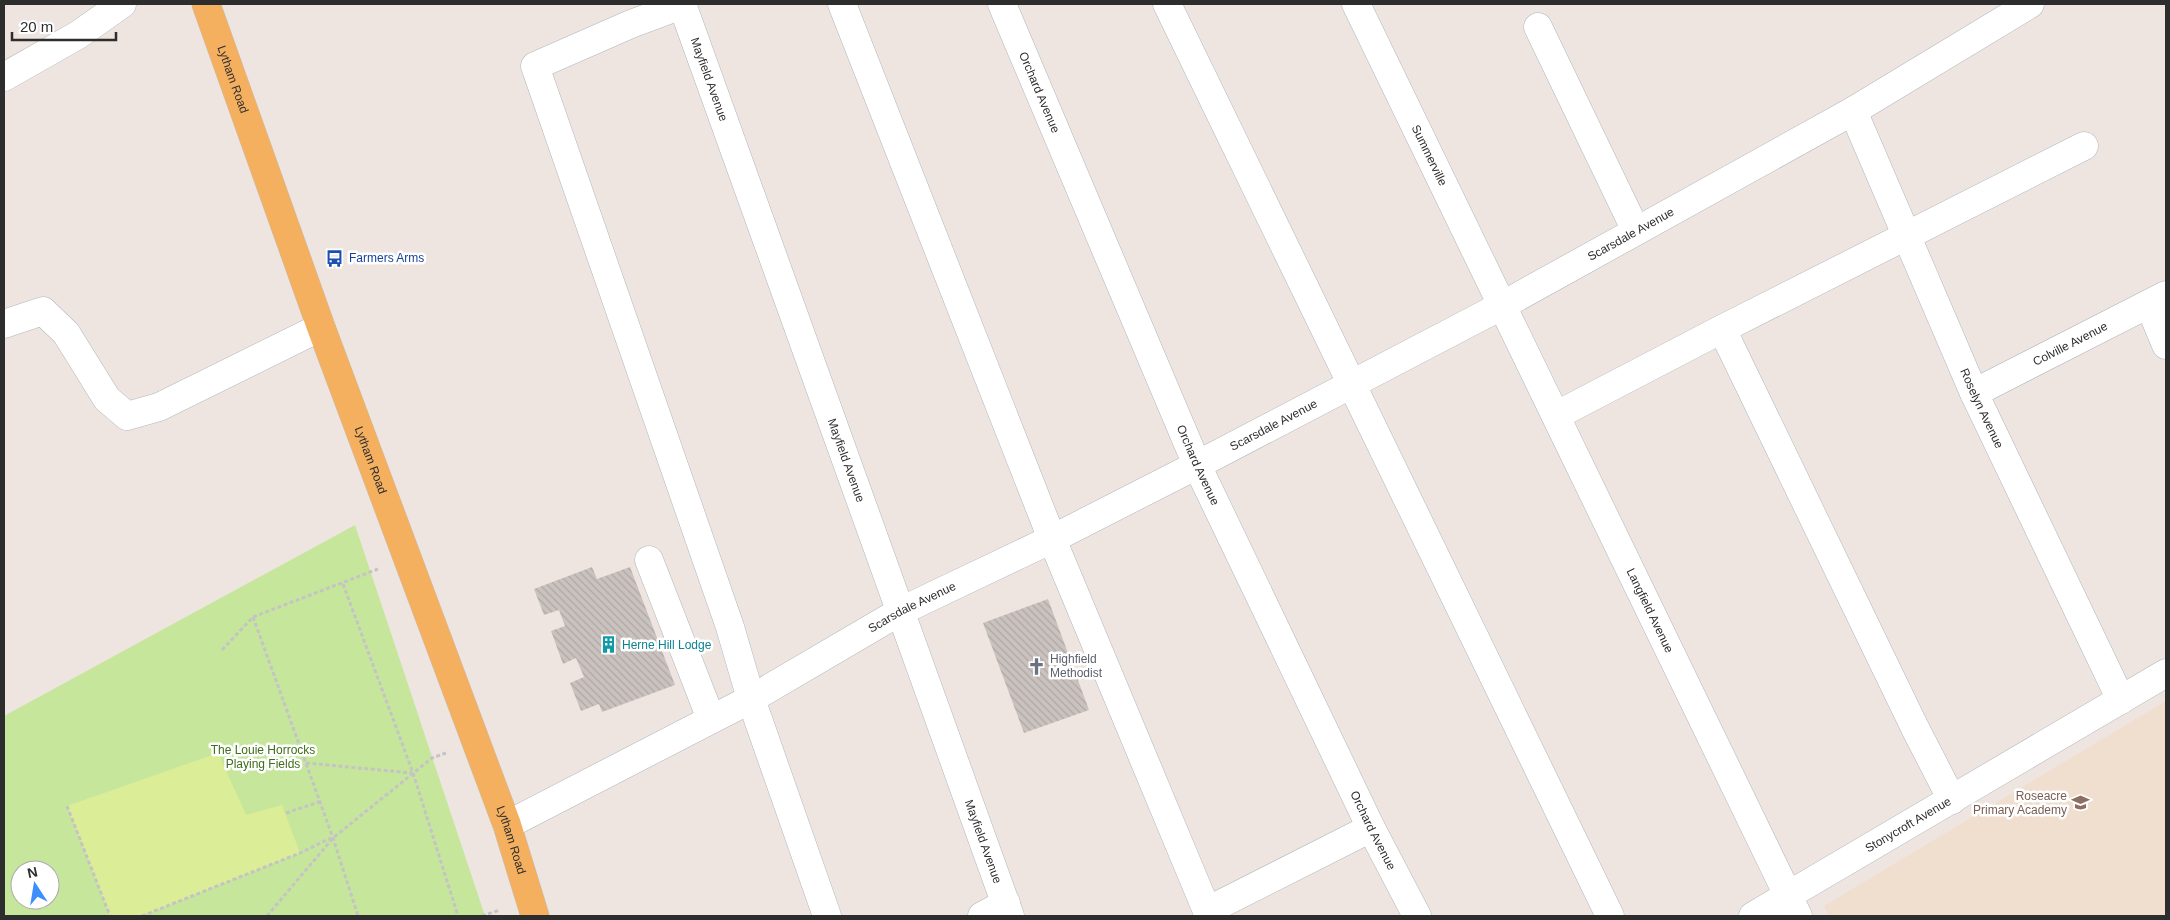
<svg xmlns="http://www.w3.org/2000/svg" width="2170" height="920" viewBox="0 0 2170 920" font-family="Arial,sans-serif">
<defs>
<pattern id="building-back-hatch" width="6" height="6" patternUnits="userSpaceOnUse" patternTransform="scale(1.25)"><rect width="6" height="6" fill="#cac2bf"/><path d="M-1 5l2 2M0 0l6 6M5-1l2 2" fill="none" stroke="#aea7a4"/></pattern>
</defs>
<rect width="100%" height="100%" fill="#efe5e0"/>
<path fill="#f0decf" d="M 2166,701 L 2166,916 L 1829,916 L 1824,906 Z"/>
<path fill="#c6e69c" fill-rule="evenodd" d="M 355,525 L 485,916 L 4,916 L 4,716 ZM 20,870 L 50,870 L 50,900 L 20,900 Z"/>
<path fill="#dced97" d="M 218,753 L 246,815 L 282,805 L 300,853 L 142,916 L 110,916 L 67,806 Z"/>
<g fill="url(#building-back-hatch)">
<path d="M 592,567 L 597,579 L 630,567 L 675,685 L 602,712 L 599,704 L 581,711 L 570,683 L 584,677 L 576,658 L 563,664 L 551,631 L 565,626 L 559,610 L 544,615 L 534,589 Z"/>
<path d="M 1048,599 L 1089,710 L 1024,733 L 983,623 Z"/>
</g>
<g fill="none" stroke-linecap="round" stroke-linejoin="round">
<defs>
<g id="minor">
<path id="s1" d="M 682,4 L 1010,916"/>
<path d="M 842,4 L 1052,539 L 1207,911 L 1371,828"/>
<path id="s2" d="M 1002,4 L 1197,465 L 1371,828 L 1417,916"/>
<path d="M 1167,4 L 1610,916"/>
<path id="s3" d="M 1356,4 L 1798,916"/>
<path d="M 682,5 L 631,24 L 535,66 L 730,627 L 751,699 L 827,916"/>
<path d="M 1538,27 L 1636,231"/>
<path d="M 4,77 L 78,35 L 122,4"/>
<path id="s4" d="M 1853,111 L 1974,393 L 2121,700"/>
<path d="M 2149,304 L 2166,345"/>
<path d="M 4,324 L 43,311 L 66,333 L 107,399 L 127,416 L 159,407 L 321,327"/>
<path d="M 1722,329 L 1915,728 L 1952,800"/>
<path id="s5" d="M 1974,393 L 2166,295"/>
<path d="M 1557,415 L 1722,329 L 2084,146"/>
<path d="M 649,560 L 711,719"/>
<path id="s6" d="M 507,825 L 751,699 L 901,611 L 1052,539 L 1197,465 L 1503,305 L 1853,111 L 2030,4"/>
<path d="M 982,916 L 1006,903"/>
<path id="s7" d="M 1753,916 L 2166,673"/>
</g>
<g id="major">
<path id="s8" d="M 206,4 L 321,327 L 507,825 L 535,916"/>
</g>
</defs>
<use href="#minor" stroke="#b0b6bd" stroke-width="29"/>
<use href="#major" stroke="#c4c4c4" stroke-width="29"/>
<g stroke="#c4c4c4" stroke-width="3" stroke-dasharray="4 2.5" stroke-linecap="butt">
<path d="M 343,584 L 413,773 L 458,916"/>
<path d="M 253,617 L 333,838 L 358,916"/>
<path d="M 222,650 L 253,617 L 378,569"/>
<path d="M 306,763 L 412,773"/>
<path d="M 67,806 L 110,916"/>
<path d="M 286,813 L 319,802"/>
<path d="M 142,916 L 300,853 L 331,838"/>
<path d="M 267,916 L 333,838 L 432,758 L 446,753"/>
<path d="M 482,916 L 500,910"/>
</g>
<use href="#minor" stroke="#fff" stroke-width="28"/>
<use href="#major" stroke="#f4af5f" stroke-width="28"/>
</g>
<defs>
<symbol id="bus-bare" viewBox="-9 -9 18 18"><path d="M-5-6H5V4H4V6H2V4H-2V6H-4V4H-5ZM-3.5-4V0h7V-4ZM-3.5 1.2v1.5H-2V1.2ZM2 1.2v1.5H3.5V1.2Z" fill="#1a4fb4" stroke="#fff" stroke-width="2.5" paint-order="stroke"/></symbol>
<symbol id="building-bare" viewBox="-9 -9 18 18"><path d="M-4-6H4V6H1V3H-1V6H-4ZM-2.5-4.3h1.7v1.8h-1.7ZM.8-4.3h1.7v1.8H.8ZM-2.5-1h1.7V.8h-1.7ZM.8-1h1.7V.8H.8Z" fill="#0f9aa8" stroke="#fff" stroke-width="2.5" paint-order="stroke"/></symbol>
<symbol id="church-bare" viewBox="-9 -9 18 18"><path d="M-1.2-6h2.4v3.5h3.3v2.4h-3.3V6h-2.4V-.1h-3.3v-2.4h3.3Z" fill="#6b7280" stroke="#fff" stroke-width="2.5" paint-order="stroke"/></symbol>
<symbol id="school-bare" viewBox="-9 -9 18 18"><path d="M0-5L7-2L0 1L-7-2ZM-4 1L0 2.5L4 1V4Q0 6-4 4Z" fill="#8d6e63" stroke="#fff" stroke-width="2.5" paint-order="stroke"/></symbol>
</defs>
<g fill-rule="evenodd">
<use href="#bus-bare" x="322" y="246" width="25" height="25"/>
<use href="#building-bare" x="596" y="632" width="25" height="25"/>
<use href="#church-bare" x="1024" y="654" width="25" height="25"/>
<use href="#school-bare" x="2068" y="790" width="25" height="25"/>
</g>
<g text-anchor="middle" stroke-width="5" stroke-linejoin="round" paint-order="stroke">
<g font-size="12" fill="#2d2d2d" stroke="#fff">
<text dy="4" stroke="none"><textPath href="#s8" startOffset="80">Lytham Road</textPath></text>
<text dy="4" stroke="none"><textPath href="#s1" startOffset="80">Mayfield Avenue</textPath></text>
<text dy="4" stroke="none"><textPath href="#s2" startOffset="96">Orchard Avenue</textPath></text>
<text dy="4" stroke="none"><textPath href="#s3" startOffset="168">Summerville</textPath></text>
<text dy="4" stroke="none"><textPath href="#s6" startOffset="1270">Scarsdale Avenue</textPath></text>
<text dy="4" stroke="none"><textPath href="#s5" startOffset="108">Colville Avenue</textPath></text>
<text dy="4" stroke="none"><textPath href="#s4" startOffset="324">Roselyn Avenue</textPath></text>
<text dy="4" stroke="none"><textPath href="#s6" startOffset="865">Scarsdale Avenue</textPath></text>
<text dy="4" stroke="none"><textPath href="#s8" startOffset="485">Lytham Road</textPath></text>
<text dy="4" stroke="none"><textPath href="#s1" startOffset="485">Mayfield Avenue</textPath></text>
<text dy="4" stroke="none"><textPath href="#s2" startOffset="501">Orchard Avenue</textPath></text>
<text dy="4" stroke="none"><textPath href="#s6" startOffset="460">Scarsdale Avenue</textPath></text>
<text dy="4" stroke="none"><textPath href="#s3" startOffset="674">Langfield Avenue</textPath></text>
<text dy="4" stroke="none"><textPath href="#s7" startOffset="180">Stonycroft Avenue</textPath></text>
<text dy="4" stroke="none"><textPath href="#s2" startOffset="906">Orchard Avenue</textPath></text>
<text dy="4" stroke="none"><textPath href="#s8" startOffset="890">Lytham Road</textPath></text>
<text dy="4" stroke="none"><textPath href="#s1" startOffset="890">Mayfield Avenue</textPath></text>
</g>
<g font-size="12" fill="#164399" stroke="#fff" text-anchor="start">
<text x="349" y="262">Farmers Arms</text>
</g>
<g font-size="12" fill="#0d838f" stroke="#fff" text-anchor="start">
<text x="622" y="649">Herne Hill Lodge</text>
</g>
<g font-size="12" fill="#5b616d" stroke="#fff" text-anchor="start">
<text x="1050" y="663">Highfield<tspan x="1050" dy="14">Methodist</tspan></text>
</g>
<g font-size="12" fill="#3f6e1a" stroke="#fff">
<text x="263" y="754">The Louie Horrocks<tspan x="263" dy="14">Playing Fields</tspan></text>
</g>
<g font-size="12" fill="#785e54" stroke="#fff" text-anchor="end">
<text x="2067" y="800">Roseacre<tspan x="2067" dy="14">Primary Academy</tspan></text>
</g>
</g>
<rect width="2170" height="920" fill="none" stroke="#2d2d2d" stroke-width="10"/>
<g transform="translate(35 885) rotate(348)"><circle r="24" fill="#ffffff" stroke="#ababab"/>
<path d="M0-4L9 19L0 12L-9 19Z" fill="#3e8efd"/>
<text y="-8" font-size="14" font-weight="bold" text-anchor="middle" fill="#2d2d2d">N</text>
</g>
<path d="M12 32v8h104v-8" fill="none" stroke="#2d2d2d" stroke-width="2.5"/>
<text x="20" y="32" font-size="15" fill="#2d2d2d" stroke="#ffffff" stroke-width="4" paint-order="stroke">20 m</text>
</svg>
